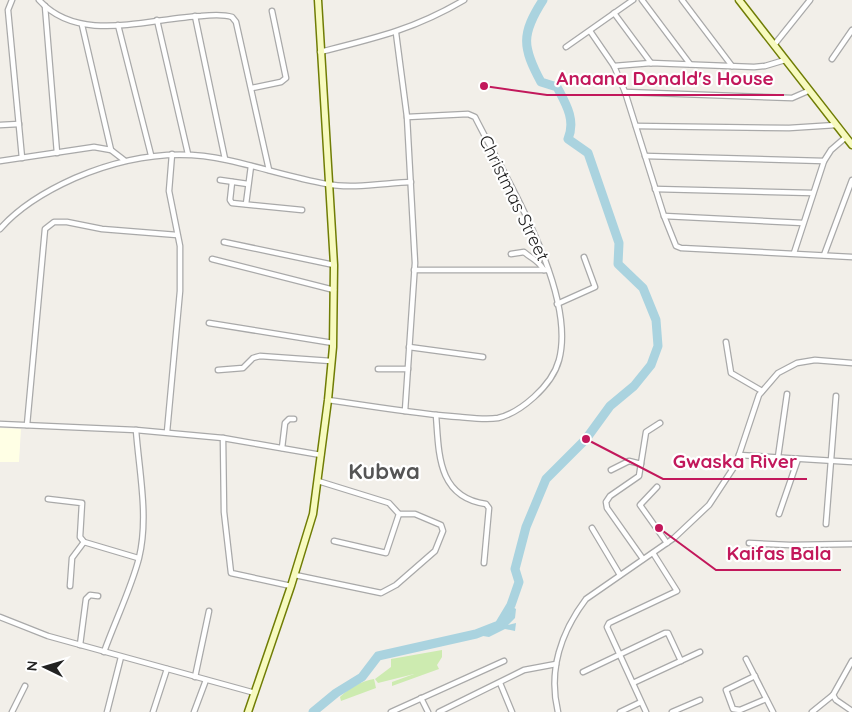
<svg xmlns="http://www.w3.org/2000/svg" width="852" height="712" viewBox="0 0 852 712" font-family="Quicksand,sans-serif">
<rect width="100%" height="100%" fill="#f2efe9"/>
<path fill="#ffffe5" d="M 0,428 L 21,429 L 19,462 L 0,462 Z"/>
<g fill="#cdebb0">
<path d="M 442,650 L 442,657 L 437,665 L 439,669 L 392,686 L 392,682 L 414,674 L 378,683 L 375,679 L 391,667 L 391,659 Z"/>
<path d="M 374,679 L 376,688 L 341,701 L 340,697 C 349,688 361,681 374,679 Z"/>
</g>
<path fill="#aad3df" d="M 511,606 L 516,609 L 515,618 L 508,625 L 516,623 L 515,631 L 505,629 L 489,637 L 483,636 L 481,633 L 500,626 Z"/>
<g fill="none" stroke-linecap="round" stroke-linejoin="round">
<path stroke="#aad3df" stroke-width="9" d="M 313,712 L 336,693 L 362,677 L 378,656 L 476,634 L 499,625 L 511,605 L 519,582 L 515,569 L 526,527 L 546,479 L 586,439 L 610,406 L 634,386 L 651,365 L 658,346 L 656,320 L 643,288 L 618,264 L 619,243 L 588,153 L 568,139 C 576,120 566,104 557,87 L 541,82 C 522,47 521,34 543,0"/>
<defs>
<g id="street">
<path d="M 12,0 L 8,10 L 22,158"/>
<path d="M 39,0 C 79,45 150,18 201,16 C 211,15 223,14 232,17 L 236,22 L 269,170"/>
<path d="M 642,0 L 690,64"/>
<path d="M 682,0 L 732,66"/>
<path d="M 45,6 L 57,153"/>
<path d="M 614,13 L 651,63"/>
<path d="M 195,16 L 225,159"/>
<path d="M 157,20 L 188,154"/>
<path d="M 82,25 L 111,150"/>
<path d="M 118,25 L 151,155"/>
<path d="M 590,31 L 614,66 L 625,92 L 664,216 L 676,246 L 681,248 L 852,257"/>
<path d="M 396,33 L 407,117 L 415,263 L 405,411"/>
<path d="M 774,45 L 810,0"/>
<path d="M 566,47 L 633,0"/>
<path d="M 320,52 C 376,38 415,29 464,0"/>
<path d="M 832,59 L 852,30"/>
<path d="M 614,66 L 651,63 L 754,67 L 765,66 L 785,60"/>
<path d="M 252,88 L 281,82 L 286,78 L 272,11"/>
<path d="M 625,92 L 792,98 L 808,91"/>
<path d="M 0,125 L 19,124"/>
<path d="M 636,126 L 789,128 L 836,125"/>
<path d="M 645,156 L 824,161"/>
<path d="M 0,161 L 94,147 L 111,150 L 124,160"/>
<path d="M 220,180 L 248,184"/>
<path d="M 232,182 L 230,200 L 232,203 L 302,210"/>
<path d="M 655,189 L 813,193"/>
<path d="M 246,204 L 251,166"/>
<path d="M 664,216 L 803,223"/>
<path d="M 0,229 C 20,206 48,190 75,178 C 124,157 174,148 227,160 C 260,167 293,178 327,184 C 351,189 386,183 411,182"/>
<path d="M 224,242 L 334,265"/>
<path d="M 794,253 L 824,161 L 831,150 L 846,137"/>
<path d="M 511,254 L 524,252 C 533,260 536,258 544,270"/>
<path d="M 824,255 L 852,180"/>
<path d="M 212,259 L 334,290"/>
<path d="M 414,270 L 548,270"/>
<path d="M 557,304 L 595,287 L 584,257"/>
<path d="M 209,323 L 333,343"/>
<path d="M 726,342 L 731,373 L 762,391"/>
<path d="M 409,347 L 483,357"/>
<path d="M 378,369 L 408,369"/>
<path d="M 218,370 L 243,368 L 253,358 L 260,356 L 331,361"/>
<path d="M 328,400 C 372,406 416,414 460,417 C 471,418 486,420 498,418 C 511,415 524,406 534,397 C 545,387 555,375 559,360 C 577,292 506,179 475,117 L 468,114 L 407,117"/>
<path d="M 436,415 C 439,453 437,497 486,504 L 489,508 L 484,563"/>
<path d="M 0,424 L 136,430 L 223,438 L 321,455"/>
<path d="M 27,425 L 45,229 L 54,222 L 67,222 L 102,229 L 177,235"/>
<path d="M 167,432 L 180,291 L 180,246 L 169,191 L 172,154"/>
<path d="M 223,438 L 224,512 L 231,573 L 291,586"/>
<path d="M 282,448 L 285,423 L 289,419 L 294,419"/>
<path d="M 739,455 L 852,462"/>
<path d="M 778,457 L 787,394"/>
<path d="M 611,470 L 629,461 L 641,464"/>
<path d="M 318,481 L 389,503 L 399,514 L 386,553 L 334,541"/>
<path d="M 657,487 L 640,505 L 667,543"/>
<path d="M 48,499 L 82,503 L 80,537 L 84,542 L 138,558"/>
<path d="M 779,514 L 798,459"/>
<path d="M 826,524 L 836,396"/>
<path d="M 592,528 L 620,575"/>
<path d="M 749,543 L 790,545 L 852,544"/>
<path d="M 643,559 L 607,508 L 606,502 L 610,496 L 639,476 L 646,432 L 660,423"/>
<path d="M 295,575 L 381,593 L 396,585 L 435,551 L 443,531 L 441,525 L 415,514 L 399,514"/>
<path d="M 70,586 L 72,558 L 84,542"/>
<path d="M 0,617 L 48,636 L 255,693"/>
<path d="M 80,645 L 86,599 L 90,595 L 98,596"/>
<path d="M 104,652 C 115,621 131,589 139,558 C 149,517 139,471 136,430"/>
<path d="M 746,659 L 773,712"/>
<path d="M 583,672 L 665,633 L 668,633 L 681,661"/>
<path d="M 755,676 L 726,690 L 733,709 L 740,710 L 766,699"/>
<path d="M 195,677 L 209,611"/>
<path d="M 500,683 L 512,712"/>
<path d="M 633,683 L 700,652"/>
<path d="M 833,695 L 836,700 L 852,711"/>
<path d="M 421,698 L 428,712"/>
<path d="M 12,712 L 25,686"/>
<path d="M 107,712 L 121,657"/>
<path d="M 153,712 L 167,669"/>
<path d="M 194,712 L 206,680"/>
<path d="M 391,712 L 504,661"/>
<path d="M 439,712 L 524,670 L 556,664"/>
<path d="M 558,712 C 548,671 561,632 586,599 L 674,538 L 709,505 L 736,464 L 759,395 L 778,373 L 797,363 L 815,360 L 852,363"/>
<path d="M 620,712 L 641,702"/>
<path d="M 646,712 L 607,627 L 609,623 L 677,591 L 653,553"/>
<path d="M 672,712 L 700,700"/>
<path d="M 812,712 L 833,695 L 852,661"/>
</g>
<g id="secondary">
<path d="M 739,0 L 852,145"/>
<path d="M 248,712 L 291,586 L 313,514 L 328,400 L 333,347 L 334,265 L 318,0"/>
</g>
</defs>
<use href="#street" stroke="#a9a9a9" stroke-width="7"/>
<use href="#secondary" stroke="#707d05" stroke-width="9"/>
<use href="#street" stroke="#fff" stroke-width="4.5"/>
<use href="#secondary" stroke="#f7fabf" stroke-width="6"/>
</g>
<g text-anchor="middle" stroke-width="4.5" stroke-linejoin="round" paint-order="stroke">
<g font-size="18" fill="#222" stroke="#fff">
<text transform="translate(514 198) rotate(64)" y="6">Christmas Street</text>
</g>
<g font-size="22" font-weight="bold" fill="#555" stroke="#fff">
<text x="384" y="479">Kubwa</text>
</g>
</g>
<path fill="none" stroke="#c2185b" stroke-width="2" d="M484 86L547 95H784M586 439L663 479H807M659 528L716 570H841"/>
<g fill="#c2185b" stroke="#fff" stroke-width="2">
<circle cx="484" cy="86" r="5"/>
<circle cx="586" cy="439" r="5"/>
<circle cx="659" cy="528" r="5"/>
</g>
<g font-size="19" text-anchor="middle" font-weight="bold" fill="#c2185b" stroke="#fff" stroke-width="4.5" stroke-linejoin="round" paint-order="stroke">
<text x="665" y="85">Anaana Donald's House</text>
<text x="735" y="468">Gwaska River</text>
<text x="779" y="560">Kaifas Bala</text>
</g>
<g transform="translate(45 667) rotate(275)" stroke="#ffffff" stroke-width="4" paint-order="stroke">
<path d="M0-4L9 19L0 12L-9 19Z" fill="#222222"/>
<text y="-8" font-size="14" font-weight="bold" text-anchor="middle" fill="#222222">N</text>
</g>
</svg>
